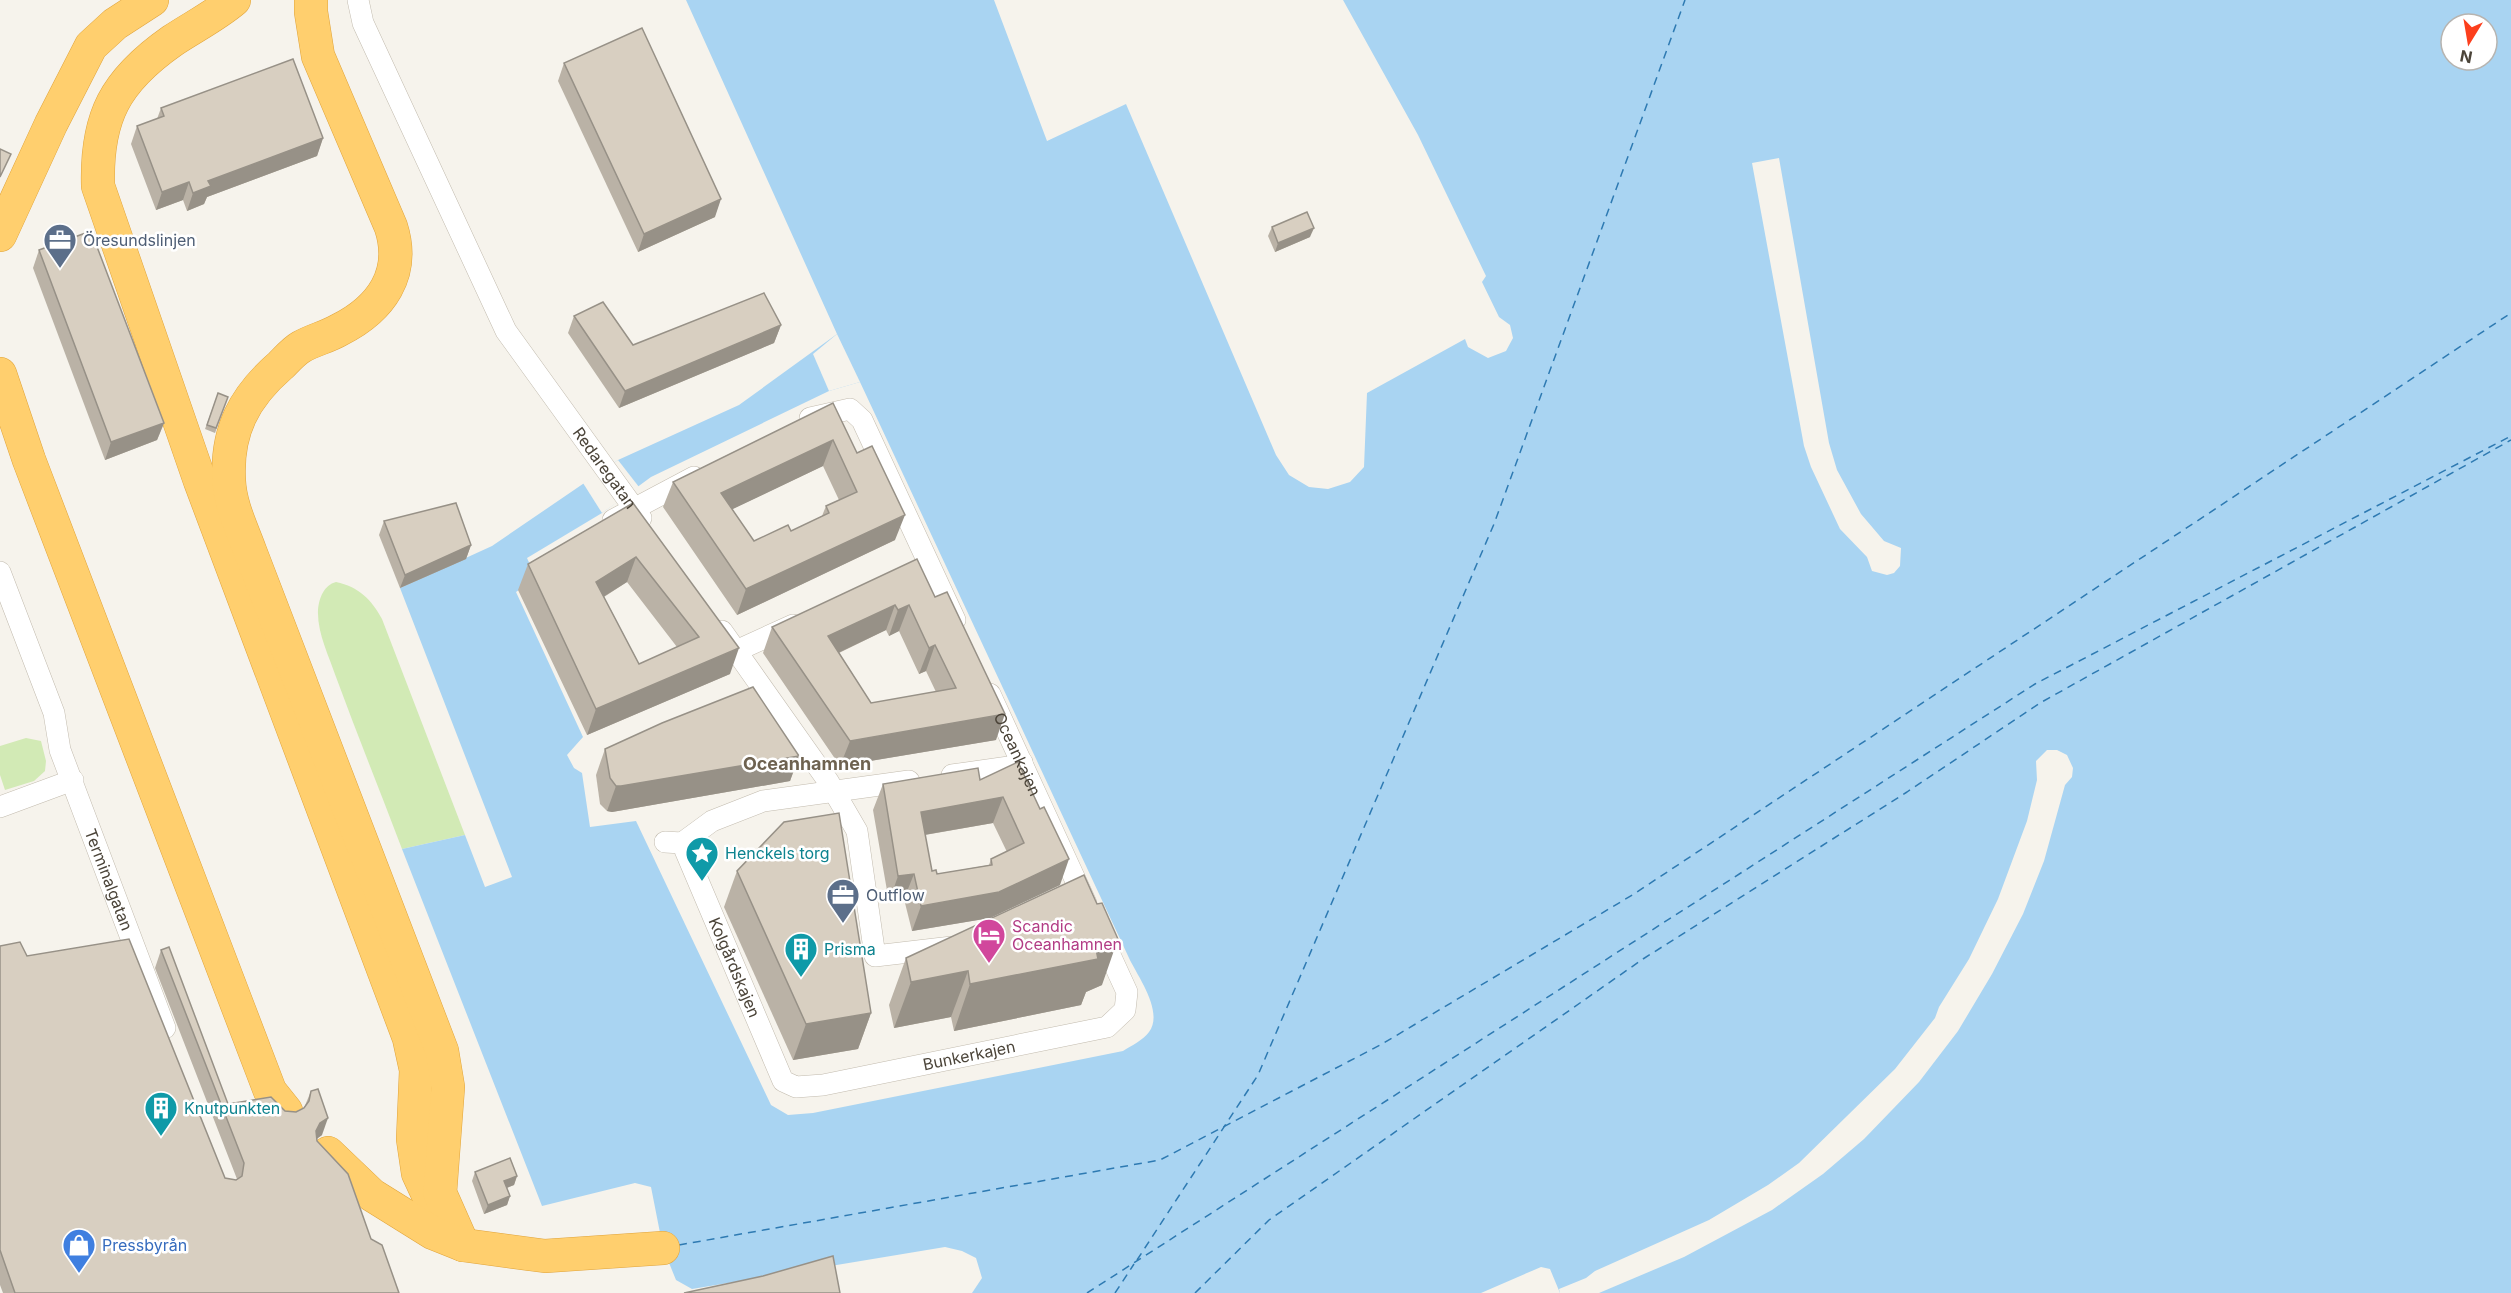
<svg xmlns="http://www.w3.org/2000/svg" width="2511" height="1293" viewBox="0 0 2511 1293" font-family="Inter,sans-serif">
<rect width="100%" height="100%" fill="#f6f3ec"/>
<g fill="#d2eab5">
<path d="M 336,582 C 359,587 371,599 382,619 L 465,835 L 402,849 C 380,791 357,734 336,677 C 329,656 317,633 318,610 C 319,598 324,585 336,582 Z"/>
<path d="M 26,738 L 41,741 L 46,761 L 45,771 L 34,781 L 5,790 L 0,775 L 0,746 Z"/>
</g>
<path fill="#a9d4f2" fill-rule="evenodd" d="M 686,0 L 994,0 L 1047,141 L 1126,104 L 1276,455 L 1289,475 L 1309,487 L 1328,489 L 1350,482 L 1364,467 L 1367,393 L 1465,339 L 1468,347 L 1488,358 L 1506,351 L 1513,338 L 1510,325 L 1499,317 L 1482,282 L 1486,276 L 1418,135 L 1343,0 L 2511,0 L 2511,1293 L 1560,1293 L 1550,1269 L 1541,1267 L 1481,1293 L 972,1293 L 982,1278 L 976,1258 L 962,1251 L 945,1247 L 692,1289 L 676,1280 L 663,1248 L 651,1187 L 635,1183 L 542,1206 L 402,849 L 465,835 L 485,887 L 512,877 L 400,588 L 492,546 L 618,460 L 739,405 L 837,334 ZM 2451,24 L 2487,24 L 2487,60 L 2451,60 ZM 860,382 L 1129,958 C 1138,977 1164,1012 1149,1032 C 1143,1040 1131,1046 1123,1051 L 813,1113 L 788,1115 L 771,1105 L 636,821 L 590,827 L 582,773 L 574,768 L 567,755 L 583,737 L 516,592 L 536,578 L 527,558 L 602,513 L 651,477 L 829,391 Z"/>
<g fill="#f6f3ec">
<path d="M 1779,158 L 1829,443 L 1837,470 L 1861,514 L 1884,541 L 1901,548 L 1900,566 L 1894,573 L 1887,575 L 1872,571 L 1867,557 L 1840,529 L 1811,467 L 1804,446 L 1752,163 Z"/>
<path d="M 837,334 L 860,382 L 829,391 L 813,354 Z"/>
<path d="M 618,460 L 639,487 L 602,513 L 583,483 Z"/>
<path d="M 2047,750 L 2057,750 L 2067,755 L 2073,768 L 2072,777 L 2065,785 L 2044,861 L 2023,914 L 1992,974 L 1958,1031 L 1919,1082 L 1864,1139 L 1823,1174 L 1772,1210 L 1684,1257 L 1599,1293 L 1560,1293 L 1559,1289 L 1586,1278 L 1595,1271 L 1709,1220 L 1768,1185 L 1799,1163 L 1895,1069 L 1935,1018 L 1939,1007 L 1969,959 L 1998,899 L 2027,821 L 2037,780 L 2036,761 Z"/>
</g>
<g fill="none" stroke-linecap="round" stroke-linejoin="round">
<g stroke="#2e7ab2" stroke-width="1.5" stroke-dasharray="8 6" stroke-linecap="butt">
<path d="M 679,1245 L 1160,1160 L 1382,1044 L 1634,894 L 2511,313"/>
<path d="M 1137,1260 L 1258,1075 L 1494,524 L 1685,0"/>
<path d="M 1087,1293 L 2035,684 L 2511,436"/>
<path d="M 1115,1293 L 1134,1264"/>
<path d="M 1195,1293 L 1269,1220 L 1643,959 L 1907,792 L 2040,703 L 2511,440"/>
</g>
<defs>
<g id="street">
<path id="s1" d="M 358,0 L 363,23 L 506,331 L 641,518"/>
<path d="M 810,418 L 850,409 L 862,420 L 955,620"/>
<path d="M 613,520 L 694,477"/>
<path id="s2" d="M 0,572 L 54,713 L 60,750 L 165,1028"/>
<path d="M 722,631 L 828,781 L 857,831 L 875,956 L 952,947"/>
<path d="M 736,651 L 793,625"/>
<path id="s3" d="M 990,694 L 1086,903"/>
<path d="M 952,775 L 1009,767 L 1022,762"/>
<path d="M 0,807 L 73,780"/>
<path id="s4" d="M 665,842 L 682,843 L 783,1081 L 796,1087 L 823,1085 L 1107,1027 L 1125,1010 L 1127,992 L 1099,931"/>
<path d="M 682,843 L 712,821 L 763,801 L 909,781"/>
</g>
<g id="highway">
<path d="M 234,0 C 215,16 193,27 172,41 C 115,81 96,117 98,186 L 200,481 L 409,1038 L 416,1070 L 413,1139 L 418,1173 L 437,1214"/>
<path d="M 311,0 L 311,12 L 318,56 L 391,227 C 406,274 381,309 339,330 C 327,337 313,340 301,347 C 294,351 287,359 281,365 C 244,397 226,431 229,481 C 230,505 242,529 250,551 L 442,1051 L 448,1087 L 440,1193 L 463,1245"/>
<path d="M 0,235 L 51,124 L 91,46 L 115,24 L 152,0"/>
<path d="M 0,374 L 29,460 L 270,1091 L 286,1111"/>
<path d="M 328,1153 L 372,1195 L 433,1233 L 463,1245 L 545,1256 L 663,1248"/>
</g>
</defs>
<use href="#street" stroke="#c2bbae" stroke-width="22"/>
<use href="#highway" stroke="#e0a43c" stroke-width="34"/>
<use href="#street" stroke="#fff" stroke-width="21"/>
<use href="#highway" stroke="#ffcf6e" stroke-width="33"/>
</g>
<g fill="#bab2a6" fill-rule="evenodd">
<path d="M 564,63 L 715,217 L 638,252 L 558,81 Z"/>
<path d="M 161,108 L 323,138 L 317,156 L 207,197 L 204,204 L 187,211 L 183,200 L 156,210 L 131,144 L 137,126 L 157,119 Z"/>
<path d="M 1272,227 L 1310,237 L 1275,252 L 1268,236 Z"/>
<path d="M 39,250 L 164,423 L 157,440 L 105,460 L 33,268 Z"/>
<path d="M 574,316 L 633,345 L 781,325 L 774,343 L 619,408 L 568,333 Z"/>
<path d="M 218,393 L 228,397 L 215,433 L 205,429 Z"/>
<path d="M 833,403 L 895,540 L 737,615 L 663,507 L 673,482 ZM 823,466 L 839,500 L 826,506 L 822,516 L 791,531 L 754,541 L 732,509 Z"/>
<path d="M 633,503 L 730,674 L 587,735 L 518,590 L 528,564 ZM 627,582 L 677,647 L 639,664 L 604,597 Z"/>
<path d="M 384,521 L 471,545 L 466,559 L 400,588 L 379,535 Z"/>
<path d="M 935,597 L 996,740 L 840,766 L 763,653 L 772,627 ZM 886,630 L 889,636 L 899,631 L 919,674 L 926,671 L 936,692 L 871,703 L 839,653 Z"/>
<path d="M 605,749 L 799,756 L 790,781 L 612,812 L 607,811 L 600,804 L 596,775 Z"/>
<path d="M 1018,762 L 1060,885 L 990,918 L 912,931 L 904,899 L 889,902 L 873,810 L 883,784 L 980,780 ZM 993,823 L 1007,852 L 991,859 L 989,865 L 937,874 L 932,871 L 925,835 Z"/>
<path d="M 737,871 L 871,1013 L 858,1049 L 793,1060 L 724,907 Z"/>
<path d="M 0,946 L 27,956 L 225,1178 L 236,1180 L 237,1179 L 155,968 L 161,950 L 228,1104 L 296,1112 L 304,1108 L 311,1091 L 322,1135 L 316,1139 L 317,1141 L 371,1239 L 399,1293 L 3,1293 L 0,1285 Z"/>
<path d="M 906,958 L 1102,985 L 1086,992 L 1081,1005 L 954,1031 L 951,1017 L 894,1028 L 889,1005 Z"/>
<path d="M 475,1172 L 517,1176 L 514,1185 L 507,1188 L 510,1196 L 507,1205 L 484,1214 L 472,1181 Z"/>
</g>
<g fill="#979187">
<path d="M 323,138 L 317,156 L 207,197 L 204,204 L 187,211 L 193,193 L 208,181 Z"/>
<path d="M 189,182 L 183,200 L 156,210 L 162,192 Z"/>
<path d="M 721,199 L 715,217 L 638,252 L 644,234 Z"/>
<path d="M 1314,228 L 1310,237 L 1275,252 L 1278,243 Z"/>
<path d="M 781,325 L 774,343 L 619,408 L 625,391 Z"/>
<path d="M 164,423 L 157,440 L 105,460 L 111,442 Z"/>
<path d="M 833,440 L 823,466 L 712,519 L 721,493 Z"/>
<path d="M 905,515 L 895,540 L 737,615 L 746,589 Z"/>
<path d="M 471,545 L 466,559 L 400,588 L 405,575 Z"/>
<path d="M 636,557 L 627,582 L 587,607 L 596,582 Z"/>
<path d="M 895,605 L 886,630 L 819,662 L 828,636 Z"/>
<path d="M 909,605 L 899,631 L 889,636 L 898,610 Z"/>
<path d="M 935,645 L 926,671 L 919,674 L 929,648 Z"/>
<path d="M 739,648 L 730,674 L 587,735 L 596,709 Z"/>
<path d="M 1005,714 L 996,740 L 840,766 L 850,741 Z"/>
<path d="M 799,756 L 790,781 L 612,812 L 607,811 L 616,786 Z"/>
<path d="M 1003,797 L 993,823 L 912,837 L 921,812 Z"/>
<path d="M 1069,859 L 1060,885 L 990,918 L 912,931 L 921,906 Z"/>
<path d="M 914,874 L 904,899 L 889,902 L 898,876 Z"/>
<path d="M 1118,939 L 1102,985 L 1086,992 L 1081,1005 L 954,1031 L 970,984 L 1096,949 Z"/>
<path d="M 968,971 L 951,1017 L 894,1028 L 911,982 Z"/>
<path d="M 871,1013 L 858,1049 L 793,1060 L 806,1024 Z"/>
<path d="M 328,1118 L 322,1135 L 314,1141 L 316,1131 L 320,1123 Z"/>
<path d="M 517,1176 L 514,1185 L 501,1190 L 504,1181 Z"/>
<path d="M 510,1196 L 507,1205 L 484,1214 L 488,1205 Z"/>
</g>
<g fill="#d8cfc1" stroke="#979187" stroke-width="1.5" fill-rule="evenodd">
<path d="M 642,28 L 721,199 L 644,234 L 564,63 Z"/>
<path d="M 293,59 L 323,138 L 208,181 L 211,186 L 193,193 L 189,182 L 162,192 L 137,126 L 164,116 L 161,108 Z"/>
<path d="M 0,149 L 11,154 L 0,177 Z"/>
<path d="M 1307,212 L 1314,228 L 1278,243 L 1272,227 Z"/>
<path d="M 91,231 L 164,423 L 111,442 L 39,250 Z"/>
<path d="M 764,293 L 781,325 L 625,391 L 574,316 L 603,302 L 633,345 Z"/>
<path d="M 218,393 L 228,397 L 216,428 L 207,425 Z"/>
<path d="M 833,403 L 857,453 L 872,446 L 905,515 L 746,589 L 673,482 ZM 833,440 L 857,492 L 826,506 L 829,513 L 791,531 L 788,525 L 754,541 L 721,493 Z"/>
<path d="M 456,503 L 471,545 L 405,575 L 384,521 Z"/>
<path d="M 633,503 L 739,648 L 596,709 L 528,564 ZM 636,557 L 699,637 L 639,664 L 596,582 Z"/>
<path d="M 917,559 L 935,597 L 947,592 L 1005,714 L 850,741 L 772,627 ZM 895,605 L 898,610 L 909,605 L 929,648 L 935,645 L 956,688 L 871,703 L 828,636 Z"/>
<path d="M 753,687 L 799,756 L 621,786 L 616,786 L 610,778 L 605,749 L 662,723 Z"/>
<path d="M 1018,762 L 1040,809 L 1044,807 L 1069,859 L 999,892 L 921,906 L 914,874 L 898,876 L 883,784 L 978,768 L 980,780 ZM 1003,797 L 1024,843 L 991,859 L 992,865 L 937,874 L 936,870 L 932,871 L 921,812 Z"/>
<path d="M 839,813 L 871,1013 L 806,1024 L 737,871 L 784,822 Z"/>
<path d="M 1084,875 L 1097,904 L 1102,903 L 1118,939 L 1096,949 L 1098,959 L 970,984 L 968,971 L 911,982 L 906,958 Z"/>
<path d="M 129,939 L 225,1178 L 236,1180 L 242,1176 L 244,1163 L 161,950 L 169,947 L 228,1104 L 271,1097 L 285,1111 L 296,1112 L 304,1108 L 309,1101 L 311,1091 L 318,1089 L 328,1118 L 320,1123 L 316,1131 L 317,1141 L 348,1174 L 371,1239 L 382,1245 L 399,1293 L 15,1293 L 0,1250 L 0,946 L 20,942 L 27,956 Z"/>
<path d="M 510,1158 L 517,1176 L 504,1181 L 510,1196 L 488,1205 L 475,1172 Z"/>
<path d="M 833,1256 L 840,1293 L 684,1293 L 763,1276 Z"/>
</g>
<defs>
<symbol id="office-pin" viewBox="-11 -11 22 30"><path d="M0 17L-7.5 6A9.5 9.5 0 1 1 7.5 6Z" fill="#5c6f8a" stroke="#fff"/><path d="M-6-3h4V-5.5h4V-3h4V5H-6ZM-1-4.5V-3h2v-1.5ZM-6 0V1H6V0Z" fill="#fff"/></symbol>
<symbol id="sight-pin" viewBox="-11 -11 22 30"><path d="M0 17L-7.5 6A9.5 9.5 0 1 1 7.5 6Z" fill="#0f9aa8" stroke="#fff"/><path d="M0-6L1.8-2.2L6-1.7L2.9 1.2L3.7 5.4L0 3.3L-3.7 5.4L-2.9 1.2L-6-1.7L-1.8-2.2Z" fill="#fff"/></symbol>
<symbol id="hotel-pin" viewBox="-11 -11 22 30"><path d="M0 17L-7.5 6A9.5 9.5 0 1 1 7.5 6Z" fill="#d1479c" stroke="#fff"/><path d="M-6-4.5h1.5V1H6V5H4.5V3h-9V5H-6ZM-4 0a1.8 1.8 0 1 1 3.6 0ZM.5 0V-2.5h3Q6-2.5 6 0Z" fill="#fff"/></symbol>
<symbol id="building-pin" viewBox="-11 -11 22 30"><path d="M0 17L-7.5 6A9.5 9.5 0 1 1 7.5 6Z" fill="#0f9aa8" stroke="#fff"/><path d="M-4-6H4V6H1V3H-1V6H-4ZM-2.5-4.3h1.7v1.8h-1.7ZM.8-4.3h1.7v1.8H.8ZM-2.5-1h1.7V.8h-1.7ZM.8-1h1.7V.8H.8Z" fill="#fff"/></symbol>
<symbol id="shop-pin" viewBox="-11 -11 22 30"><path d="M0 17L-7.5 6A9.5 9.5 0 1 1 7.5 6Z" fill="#3f7fe0" stroke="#fff"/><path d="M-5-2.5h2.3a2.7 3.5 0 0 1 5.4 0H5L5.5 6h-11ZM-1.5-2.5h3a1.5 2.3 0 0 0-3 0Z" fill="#fff"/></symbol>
</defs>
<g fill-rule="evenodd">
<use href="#office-pin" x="41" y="221" width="38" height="52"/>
<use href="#sight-pin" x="683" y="834" width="38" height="52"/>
<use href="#office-pin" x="824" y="876" width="38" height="52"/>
<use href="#hotel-pin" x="970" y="916" width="38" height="52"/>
<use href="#building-pin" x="782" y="930" width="38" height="52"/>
<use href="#building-pin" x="142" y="1089" width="38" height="52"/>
<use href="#shop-pin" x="60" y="1226" width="38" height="52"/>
</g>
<g text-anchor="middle" stroke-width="5" stroke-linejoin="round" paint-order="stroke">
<g font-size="16" fill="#4e5e75" stroke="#fff" text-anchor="start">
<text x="83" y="246">Öresundslinjen</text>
<text x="866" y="901">Outflow</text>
</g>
<g font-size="16" fill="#4b4439" stroke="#fff">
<text dy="6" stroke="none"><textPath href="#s1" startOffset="532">Redaregatan</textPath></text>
<text dy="6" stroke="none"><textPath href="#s3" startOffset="66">Oceankajen</textPath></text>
<text dy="6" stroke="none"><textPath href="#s2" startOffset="327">Terminalgatan</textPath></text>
<text dy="6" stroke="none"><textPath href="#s4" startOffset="152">Kolgårdskajen</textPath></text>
<text dy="6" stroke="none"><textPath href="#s4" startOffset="466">Bunkerkajen</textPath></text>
</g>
<g font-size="16" fill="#0d838f" stroke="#fff" text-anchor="start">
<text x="725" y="859">Henckels torg</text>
<text x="824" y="955">Prisma</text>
<text x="184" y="1114">Knutpunkten</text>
</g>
<g font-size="16" fill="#b23c85" stroke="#fff" text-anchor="start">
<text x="1012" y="932">Scandic<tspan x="1012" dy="18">Oceanhamnen</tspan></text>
</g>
<g font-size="16" fill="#366cbe" stroke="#fff" text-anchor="start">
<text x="102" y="1251">Pressbyrån</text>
</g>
<g font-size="18" font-weight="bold" fill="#6e6250" stroke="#fff">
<text x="807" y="770">Oceanhamnen</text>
</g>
</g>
<g transform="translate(2469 42) rotate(191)"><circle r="28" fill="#ffffff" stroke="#b7b4b0" stroke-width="1.5"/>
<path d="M0-4.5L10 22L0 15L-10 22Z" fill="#fc3f1d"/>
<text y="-9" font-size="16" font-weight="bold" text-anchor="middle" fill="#4b4439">N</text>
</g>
</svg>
